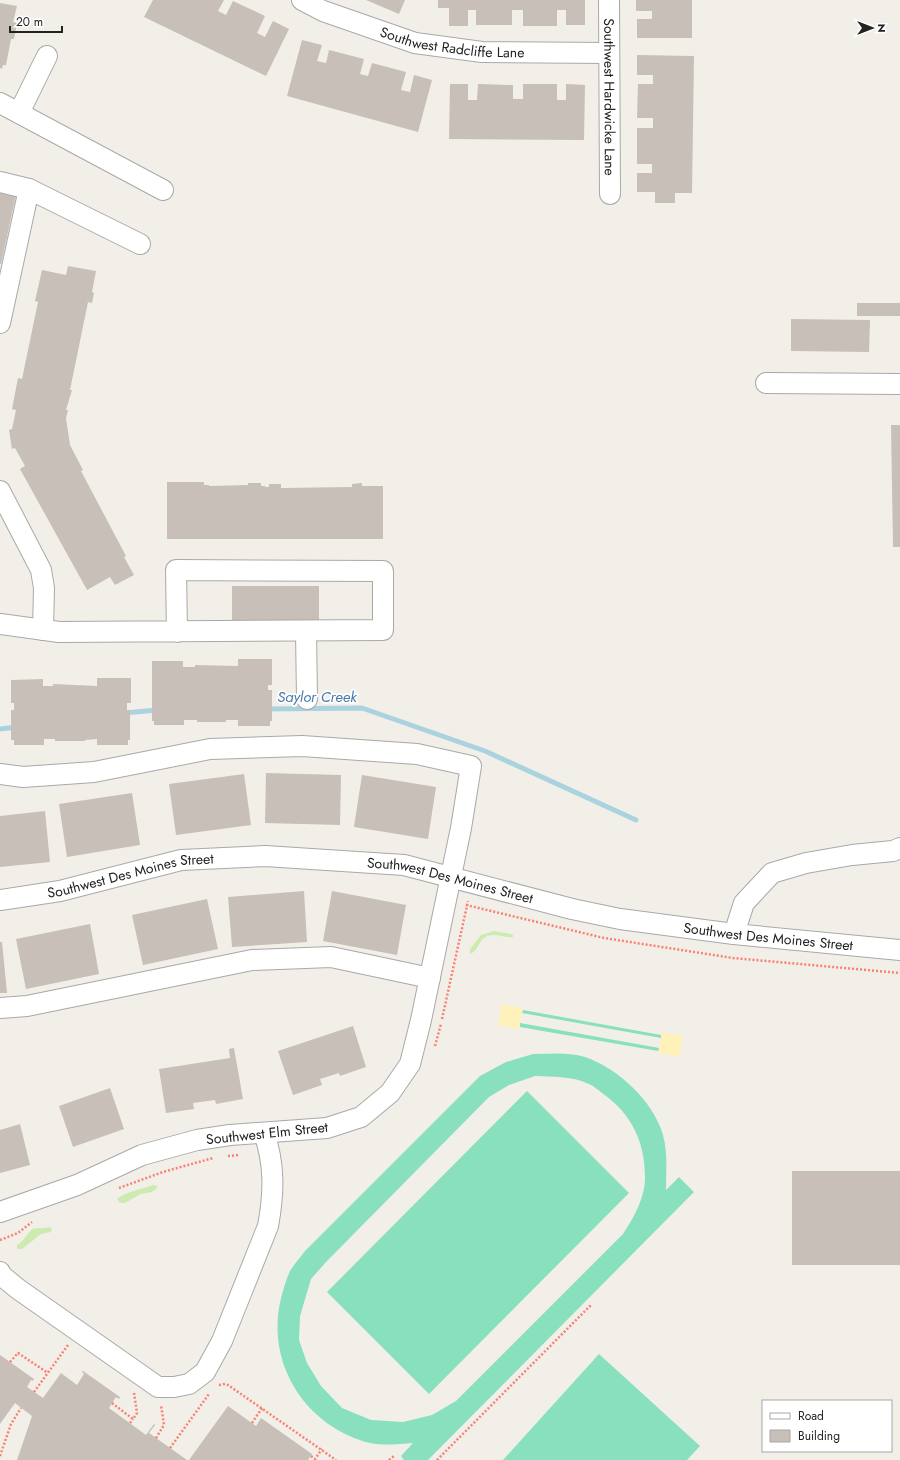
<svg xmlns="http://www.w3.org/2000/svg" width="900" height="1460" viewBox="0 0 900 1460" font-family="Jost,sans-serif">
<rect width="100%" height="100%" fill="#f2efe9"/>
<g fill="#cdebb0">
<path d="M 494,931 L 511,934 L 513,935 L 513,937 C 504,938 495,933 487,936 C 478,940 479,951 470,954 L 470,949 L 481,935 Z"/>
<path d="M 153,1185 L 157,1186 L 157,1188 L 152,1192 L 141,1194 L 125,1203 L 120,1203 L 117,1199 C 124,1192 143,1189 153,1185 Z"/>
<path d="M 49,1227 L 52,1229 L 51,1232 L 41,1234 L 22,1249 L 17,1249 L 17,1245 C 25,1241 27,1232 33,1229 C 37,1227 44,1229 49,1227 Z"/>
</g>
<g fill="#fff1ba">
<path d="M 502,1004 L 523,1008 L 519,1029 L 498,1025 Z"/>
<path d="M 662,1032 L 683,1036 L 679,1057 L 658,1053 Z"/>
</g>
<g fill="#88e0be" fill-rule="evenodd">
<path d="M 523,1010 L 661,1035 L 661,1038 L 522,1013 Z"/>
<path d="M 520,1023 L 659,1048 L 658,1051 L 520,1027 Z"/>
<path d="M 533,1054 C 550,1054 569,1052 585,1057 C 618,1068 654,1102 663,1135 C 668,1154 666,1171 666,1190 L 679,1177 L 694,1192 L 428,1460 L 404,1460 L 401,1456 L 413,1443 C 399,1444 384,1446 370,1443 C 303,1426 262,1358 283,1291 C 285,1284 287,1277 290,1271 C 294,1264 300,1258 305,1251 L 480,1076 L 506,1062 ZM 535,1076 C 553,1077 573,1076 589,1084 C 594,1086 598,1090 602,1093 C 632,1114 645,1142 645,1178 C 645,1198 633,1219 623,1234 L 456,1401 L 432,1415 L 403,1422 L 371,1420 L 342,1408 L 321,1386 L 307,1363 L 299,1340 L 300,1316 L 311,1279 L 326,1262 L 489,1097 L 509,1085 Z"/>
<path d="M 527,1091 L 629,1193 L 429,1394 L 327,1292 Z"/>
<path d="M 599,1354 L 700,1446 L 687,1460 L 503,1460 Z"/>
</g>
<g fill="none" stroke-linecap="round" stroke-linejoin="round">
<g stroke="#aad3df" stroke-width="5">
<path d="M 266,709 L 362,708 L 485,751 L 636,820"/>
<path d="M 124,713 L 158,710"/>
<path d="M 0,729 L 17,727"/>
</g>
</g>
<g fill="#c7bfb8">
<path d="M 153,0 L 224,0 L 218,11 L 226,15 L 233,1 L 265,16 L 257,33 L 265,37 L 273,21 L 289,29 L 266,76 L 144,17 Z"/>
<path d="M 366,0 L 405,0 L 399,14 Z"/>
<path d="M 438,0 L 585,0 L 585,25 L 566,25 L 566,10 L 557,10 L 557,26 L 523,26 L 523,10 L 512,10 L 512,25 L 476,25 L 476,10 L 468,10 L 468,26 L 449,26 L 449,8 L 438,8 Z"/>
<path d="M 636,0 L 692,0 L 692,38 L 637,38 L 637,19 L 652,19 L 652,11 L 636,11 Z"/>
<path d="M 0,3 L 17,6 L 13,22 L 17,23 L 14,39 L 11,39 L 6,65 L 3,65 L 2,69 L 0,68 Z"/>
<path d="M 302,40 L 322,45 L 317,61 L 326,63 L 329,50 L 364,59 L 360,74 L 368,76 L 372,63 L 406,72 L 401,90 L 410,92 L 414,75 L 432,80 L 418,132 L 287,96 Z"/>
<path d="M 637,55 L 694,56 L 692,193 L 675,193 L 675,203 L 655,203 L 655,192 L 637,192 L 637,173 L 652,173 L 652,164 L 637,164 L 637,128 L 653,128 L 653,118 L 637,118 L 638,84 L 653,84 L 653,75 L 637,75 Z"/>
<path d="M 450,84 L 468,84 L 468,100 L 477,100 L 478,84 L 513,85 L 513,99 L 523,99 L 523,84 L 557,84 L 557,100 L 566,100 L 566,84 L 585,85 L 584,140 L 449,139 Z"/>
<path d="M 0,192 L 16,195 L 1,264 L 0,264 Z"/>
<path d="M 68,266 L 96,271 L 92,292 L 94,293 L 92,303 L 88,302 L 70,390 L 72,390 L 66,410 L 68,410 L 66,418 L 70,445 L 83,470 L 81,471 L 126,556 L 124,557 L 134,575 L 115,585 L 110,577 L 87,590 L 20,469 L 25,466 L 15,448 L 12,449 L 9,430 L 12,429 L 16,410 L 12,409 L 18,378 L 22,379 L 38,302 L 35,301 L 42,270 L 66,275 Z"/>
<rect x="857" y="303" width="43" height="13"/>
<path d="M 791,319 L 870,320 L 869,352 L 791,351 Z"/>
<path d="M 891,425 L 900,425 L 900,547 L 893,547 Z"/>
<path d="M 167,482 L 204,482 L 204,485 L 209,485 L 209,486 L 248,485 L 248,483 L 261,483 L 261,486 L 265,486 L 265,487 L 269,487 L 269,484 L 281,484 L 281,488 L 352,487 L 352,484 L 362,483 L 362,486 L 383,486 L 383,539 L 167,539 Z"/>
<rect x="232" y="586" width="87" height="37"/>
<path d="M 238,659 L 272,659 L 272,685 L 268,685 L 268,690 L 272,690 L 272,721 L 270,721 L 270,726 L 238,726 L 238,720 L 226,720 L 226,722 L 197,722 L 197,720 L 184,720 L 184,725 L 154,725 L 154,721 L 152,721 L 152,661 L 183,661 L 183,667 L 195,667 L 195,665 L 238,666 Z"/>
<path d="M 97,678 L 131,678 L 131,703 L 127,703 L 127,710 L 130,710 L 130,740 L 128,740 L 128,745 L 97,745 L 97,739 L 85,740 L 85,741 L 55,741 L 55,739 L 44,739 L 44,745 L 14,745 L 14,740 L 11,740 L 11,710 L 14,710 L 14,703 L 11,703 L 11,680 L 43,679 L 43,686 L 53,686 L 53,684 L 97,686 Z"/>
<path d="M 266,773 L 341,775 L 340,825 L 265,823 Z"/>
<path d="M 244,774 L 251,825 L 176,835 L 169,784 Z"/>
<path d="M 362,775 L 436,787 L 428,839 L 354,827 Z"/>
<path d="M 132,793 L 140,845 L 67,857 L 59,804 Z"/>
<path d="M 45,811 L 50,862 L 0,867 L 0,816 Z"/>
<path d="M 304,891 L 307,942 L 232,947 L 228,897 Z"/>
<path d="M 332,891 L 406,905 L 397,955 L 323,941 Z"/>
<path d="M 207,899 L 218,949 L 143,965 L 132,915 Z"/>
<path d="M 90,924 L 99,974 L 26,989 L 16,939 Z"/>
<path d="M 0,942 L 2,942 L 7,993 L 0,993 Z"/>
<path d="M 353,1026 L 366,1067 L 340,1076 L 339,1073 L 320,1079 L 322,1085 L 293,1095 L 278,1051 Z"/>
<path d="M 234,1048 L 243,1099 L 216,1104 L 215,1100 L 193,1103 L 194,1109 L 166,1113 L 159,1069 L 230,1058 L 229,1049 Z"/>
<path d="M 110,1088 L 124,1129 L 73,1147 L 59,1106 Z"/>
<path d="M 20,1124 L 30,1165 L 0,1173 L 0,1130 Z"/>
<rect x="792" y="1171" width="108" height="94"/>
<path d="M 0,1355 L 34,1379 L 33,1381 L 31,1380 L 27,1387 L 43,1398 L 61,1373 L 77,1385 L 84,1374 L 82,1372 L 83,1371 L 120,1397 L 119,1399 L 116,1397 L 109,1408 L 146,1435 L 154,1424 L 155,1425 L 149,1433 L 187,1460 L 17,1460 L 32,1416 L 15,1403 L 0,1424 Z"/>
<path d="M 228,1406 L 256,1426 L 261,1418 L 312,1454 L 308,1460 L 189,1460 Z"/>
</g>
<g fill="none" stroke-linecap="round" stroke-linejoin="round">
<defs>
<g id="minor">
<path id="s1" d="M 302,0 L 323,11 L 415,43 L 482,52 L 609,53"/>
<path id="s2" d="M 609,0 L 610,194"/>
<path d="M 0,103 L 163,190"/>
<path d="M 19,113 L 47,56"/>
<path d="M 0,182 L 29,189 L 140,244"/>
<path d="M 0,323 L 29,189"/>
<path d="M 766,383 L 900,384"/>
<path d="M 0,491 L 41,570 L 44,588 L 43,630"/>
<path d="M 0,624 L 59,632 L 383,630 L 383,571 L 176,570 L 177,632"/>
<path d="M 306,631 L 307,699"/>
<path d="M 0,774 L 23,777 L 94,772 L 210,749 L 302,746 L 417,754 L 471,766 L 461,828 L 421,1020 L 410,1064 L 390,1093 L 361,1117 L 327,1128 L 230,1135 L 197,1140 L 142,1155 L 77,1185 L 0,1212"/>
<path id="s3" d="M 0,900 L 60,891 L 181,860 L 265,856 L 404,865 L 572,909 L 620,919 L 734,934 L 900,950"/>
<path d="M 734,934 L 744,903 L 772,873 L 806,863 L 852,855 L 893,851 L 900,848"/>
<path d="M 0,1008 L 27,1006 L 252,960 L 331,957 L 430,978"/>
<path d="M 0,1272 L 1,1275 L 18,1289 L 158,1387 L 174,1387 L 189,1384 L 205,1372 L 222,1341 L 268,1226 C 274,1193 275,1165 264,1133"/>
</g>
</defs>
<use href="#minor" stroke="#a9a9a9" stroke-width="22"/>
<g stroke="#fa8072" stroke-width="2.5" stroke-dasharray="2 2" stroke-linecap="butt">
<path d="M 466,905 L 604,938 L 733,958 L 900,973"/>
<path d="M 442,1019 L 468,901"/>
<path d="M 435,1046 L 441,1024"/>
<path d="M 228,1156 L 239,1155"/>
<path d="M 119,1188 L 163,1172 L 213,1158"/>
<path d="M 0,1240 L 18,1233 L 32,1222"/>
<path d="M 10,1362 L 18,1353 L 48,1373"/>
<path d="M 219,1385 L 225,1384 L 228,1385 L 336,1460"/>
<path d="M 34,1392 L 68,1345"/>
<path d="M 112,1403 L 133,1419 L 137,1413 L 134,1393"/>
<path d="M 130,1423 L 133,1419"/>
<path d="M 252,1423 L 262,1408"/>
<path d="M 156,1438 L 164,1425 L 161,1405"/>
<path d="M 170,1448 L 209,1394"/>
<path d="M 0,1456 L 11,1424 L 21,1408"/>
<path d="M 311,1456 L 315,1459 L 322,1449"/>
<path d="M 389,1460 L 394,1456"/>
<path d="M 437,1460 L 592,1304"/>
</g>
<use href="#minor" stroke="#fff" stroke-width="20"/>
</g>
<g text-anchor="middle" stroke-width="3.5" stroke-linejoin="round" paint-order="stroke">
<g font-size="14" fill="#222" stroke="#fff">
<text dy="5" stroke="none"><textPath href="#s1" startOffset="158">Southwest Radcliffe Lane</textPath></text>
<text dy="5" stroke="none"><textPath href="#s2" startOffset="97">Southwest Hardwicke Lane</textPath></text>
<text dy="5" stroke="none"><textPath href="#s3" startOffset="133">Southwest Des Moines Street</textPath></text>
<text dy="5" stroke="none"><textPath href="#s3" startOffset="457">Southwest Des Moines Street</textPath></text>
<text dy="5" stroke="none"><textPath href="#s3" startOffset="781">Southwest Des Moines Street</textPath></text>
<text transform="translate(267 1133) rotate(-6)" y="5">Southwest Elm Street</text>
</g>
<g font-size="15" font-style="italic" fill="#4a7aab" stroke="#fff">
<text x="317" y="702">Saylor Creek</text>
</g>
</g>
<rect x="762" y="1400" width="130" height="52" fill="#ffffff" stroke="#a7a7a7"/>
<rect x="770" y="1413" width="20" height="6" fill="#ffffff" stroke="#a7a7a7"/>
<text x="798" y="1420" font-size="12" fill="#222222">Road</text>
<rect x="770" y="1430" width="20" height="12" fill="#c7bfb8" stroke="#a7a7a7"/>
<text x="798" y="1440" font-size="12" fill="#222222">Building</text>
<g transform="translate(872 28) rotate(90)" stroke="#ffffff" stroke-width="3" paint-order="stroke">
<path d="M0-3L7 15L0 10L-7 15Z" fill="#222222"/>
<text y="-6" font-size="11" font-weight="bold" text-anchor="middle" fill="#222222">N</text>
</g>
<path d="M10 26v6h52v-6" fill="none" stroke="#222222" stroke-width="2"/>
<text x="16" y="26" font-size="12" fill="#222222" stroke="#ffffff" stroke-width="3" paint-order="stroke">20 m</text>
</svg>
